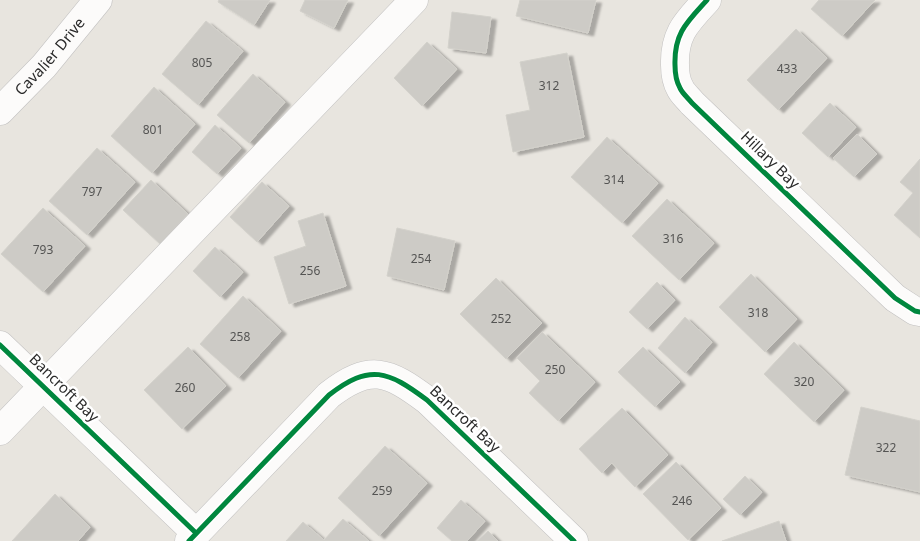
<svg xmlns="http://www.w3.org/2000/svg" width="920" height="541" viewBox="0 0 920 541" font-family="'Noto Sans',sans-serif">
<defs>
<filter id="shadow"><feDropShadow dx="5.5" dy="3" stdDeviation="1" flood-color="#0004"/></filter>
</defs>
<rect width="100%" height="100%" fill="#e8e5df"/>
<g fill="#cdcbc6" stroke="#d3d1cb" filter="url(#shadow)">
<path d="M 219,0 L 270,0 L 254,25 L 218,2 Z"/>
<path d="M 305,0 L 348,0 L 334,28 L 300,11 Z"/>
<path d="M 520,0 L 596,0 L 588,33 L 516,16 Z"/>
<path d="M 819,0 L 875,0 L 842,36 L 811,9 Z"/>
<path d="M 452,12 L 491,17 L 486,53 L 448,48 Z"/>
<path d="M 206,21 L 243,51 L 198,105 L 162,74 Z"/>
<path d="M 796,29 L 827,58 L 778,110 L 747,80 Z"/>
<path d="M 427,42 L 457,69 L 422,106 L 394,78 Z"/>
<path d="M 567,53 L 584,137 L 513,152 L 506,115 L 530,110 L 520,62 Z"/>
<path d="M 253,74 L 285,102 L 249,143 L 217,115 Z"/>
<path d="M 154,87 L 195,124 L 152,173 L 111,136 Z"/>
<path d="M 830,103 L 856,127 L 828,157 L 802,133 Z"/>
<path d="M 215,125 L 241,148 L 217,174 L 192,152 Z"/>
<path d="M 857,134 L 877,154 L 854,177 L 833,158 Z"/>
<path d="M 607,137 L 658,183 L 622,223 L 571,177 Z"/>
<path d="M 97,148 L 135,182 L 87,235 L 49,201 Z"/>
<path d="M 920,159 L 920,238 L 894,215 L 913,193 L 900,182 Z"/>
<path d="M 151,180 L 188,214 L 160,244 L 123,210 Z"/>
<path d="M 262,182 L 289,206 L 257,242 L 230,217 Z"/>
<path d="M 667,199 L 714,243 L 679,280 L 632,236 Z"/>
<path d="M 43,208 L 85,246 L 43,292 L 1,254 Z"/>
<path d="M 323,213 L 346,286 L 289,304 L 274,257 L 306,246 L 298,221 Z"/>
<path d="M 397,228 L 455,241 L 444,290 L 387,276 Z"/>
<path d="M 215,247 L 243,272 L 220,297 L 193,271 Z"/>
<path d="M 751,274 L 797,319 L 765,352 L 719,307 Z"/>
<path d="M 496,278 L 542,323 L 506,359 L 460,314 Z"/>
<path d="M 657,282 L 675,300 L 647,329 L 629,312 Z"/>
<path d="M 243,296 L 281,331 L 238,378 L 200,344 Z"/>
<path d="M 685,317 L 712,342 L 685,373 L 658,348 Z"/>
<path d="M 542,332 L 595,382 L 558,421 L 529,393 L 540,381 L 517,358 Z"/>
<path d="M 794,342 L 844,390 L 814,422 L 764,374 Z"/>
<path d="M 188,347 L 226,386 L 182,429 L 144,390 Z"/>
<path d="M 643,347 L 680,382 L 655,407 L 618,372 Z"/>
<path d="M 861,407 L 920,421 L 920,492 L 845,475 Z"/>
<path d="M 622,408 L 668,455 L 635,487 L 612,463 L 602,473 L 579,449 Z"/>
<path d="M 385,446 L 427,483 L 379,536 L 338,498 Z"/>
<path d="M 676,462 L 721,508 L 688,540 L 643,494 Z"/>
<path d="M 745,476 L 762,492 L 740,515 L 723,499 Z"/>
<path d="M 55,494 L 90,527 L 78,541 L 12,541 Z"/>
<path d="M 461,500 L 485,521 L 467,541 L 452,541 L 437,528 Z"/>
<path d="M 343,519 L 369,541 L 286,541 L 303,522 L 324,540 Z"/>
<path d="M 779,521 L 786,541 L 722,541 Z"/>
<path d="M 488,531 L 498,541 L 477,541 Z"/>
</g>
<g fill="none" stroke-linecap="round" stroke-linejoin="round">
<defs>
<g id="minor">
<path d="M 707,0 C 687,22 674,33 675,65 C 675,72 676,81 680,88 C 682,93 688,98 692,103 L 895,298 L 915,311 L 920,312"/>
<path id="s1" d="M 0,111 L 44,66 L 98,0"/>
<path d="M 0,345 L 196,533"/>
<path d="M 0,431 L 414,0"/>
<path d="M 189,541 L 329,395 C 370,363 388,371 427,400 L 574,541"/>
</g>
</defs>
<use href="#minor" stroke="#c2c1c1" stroke-width="29"/>
<use href="#minor" stroke="#fcfbfa" stroke-width="28"/>
<defs>
<g id="cycleway">
<path d="M 707,0 C 687,22 674,33 675,65 C 675,72 676,81 680,88 C 682,93 688,98 692,103 L 895,298 L 915,311 L 920,312"/>
<path d="M 0,345 L 196,533"/>
<path d="M 189,541 L 329,395 C 370,363 388,371 427,400 L 574,541"/>
</g>
</defs>
<use href="#cycleway" stroke="#fff" stroke-width="8"/>
<use href="#cycleway" stroke="#00873e" stroke-width="5"/>
</g>
<g text-anchor="middle" stroke-width="5" stroke-linejoin="round" paint-order="stroke">
<g font-size="12" fill="#545453">
<text x="202" y="67">805</text>
<text x="787" y="73">433</text>
<text x="549" y="90">312</text>
<text x="153" y="134">801</text>
<text x="614" y="184">314</text>
<text x="92" y="196">797</text>
<text x="673" y="243">316</text>
<text x="43" y="254">793</text>
<text x="421" y="263">254</text>
<text x="310" y="275">256</text>
<text x="758" y="317">318</text>
<text x="501" y="323">252</text>
<text x="240" y="341">258</text>
<text x="555" y="374">250</text>
<text x="804" y="386">320</text>
<text x="185" y="392">260</text>
<text x="886" y="452">322</text>
<text x="382" y="495">259</text>
<text x="682" y="505">246</text>
</g>
<g font-size="15" fill="#2a2a2a" stroke="#fff">
<text dy="5" stroke="none"><textPath href="#s1" startOffset="74">Cavalier Drive</textPath></text>
<text transform="translate(770 160) rotate(44)" y="5">Hillary Bay</text>
<text transform="translate(64 388) rotate(44)" y="5">Bancroft Bay</text>
<text transform="translate(465 419) rotate(43)" y="5">Bancroft Bay</text>
</g>
</g>
</svg>
